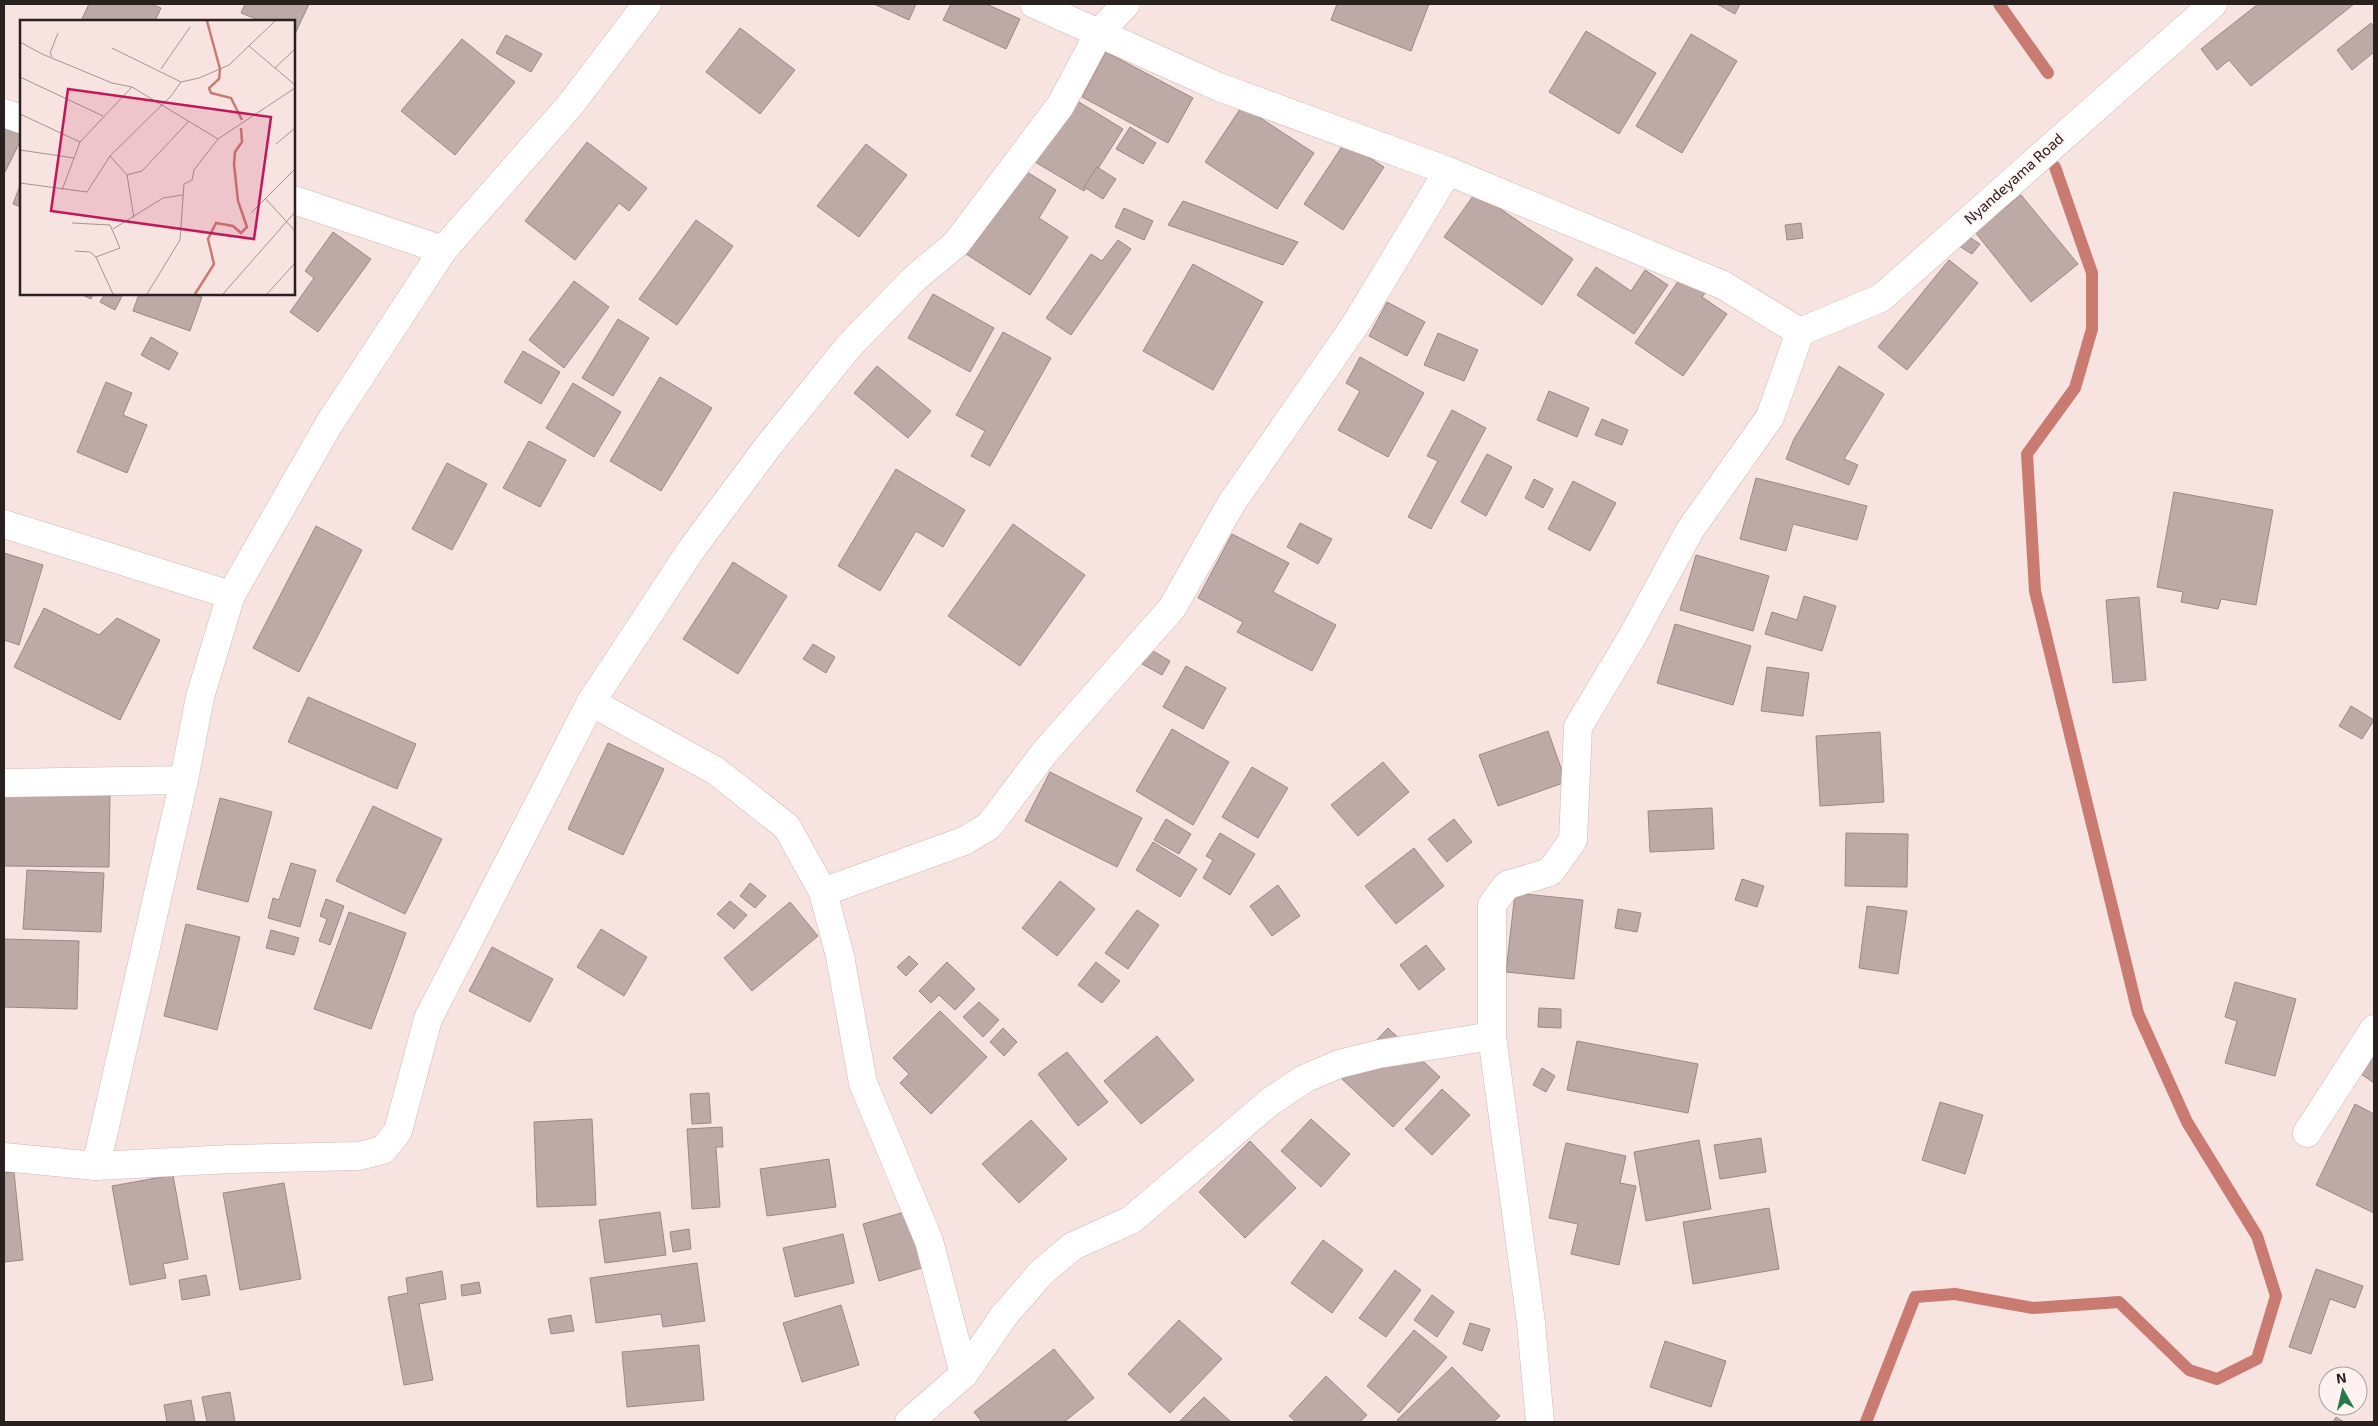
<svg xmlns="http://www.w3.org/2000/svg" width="2378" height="1426" viewBox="0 0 2378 1426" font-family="'Exo 2',sans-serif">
<rect width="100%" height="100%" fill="#f7e3e0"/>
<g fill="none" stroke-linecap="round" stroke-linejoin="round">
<g stroke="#c97b71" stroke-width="12">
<path d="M 1999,4 L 2048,73"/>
<path d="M 1866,1422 L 1915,1297 L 1955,1294 L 2033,1308 L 2119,1302 L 2189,1370 L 2217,1379 L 2257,1359 L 2276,1296 L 2257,1236 L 2187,1122 L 2138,1013 L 2035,591 L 2027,454 L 2075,388 L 2092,329 L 2092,273 L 2055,167"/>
</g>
</g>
<g fill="#bda9a6" stroke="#9c8987">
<path d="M 89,4 L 151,4 L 161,8 L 155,21 L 81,21 Z"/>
<path d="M 245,4 L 309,4 L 294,36 L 294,21 L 261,21 L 241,13 Z"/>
<path d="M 874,4 L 916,4 L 909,20 Z"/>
<path d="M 951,4 L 986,4 L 1020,19 L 1006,49 L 943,20 Z"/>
<path d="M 1337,4 L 1429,4 L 1411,51 L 1331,20 Z"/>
<path d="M 1717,4 L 1740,4 L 1735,14 Z"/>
<path d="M 2258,4 L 2354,4 L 2251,86 L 2229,60 L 2217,70 L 2201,49 Z"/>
<path d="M 2371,23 L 2374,28 L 2374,52 L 2352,70 L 2337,50 Z"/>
<path d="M 740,28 L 795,70 L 760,114 L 706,72 Z"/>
<path d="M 1586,31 L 1656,73 L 1619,134 L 1549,92 Z"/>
<path d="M 1691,34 L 1737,61 L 1682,153 L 1636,126 Z"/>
<path d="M 506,35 L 542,54 L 531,72 L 496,53 Z"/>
<path d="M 462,39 L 515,82 L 455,155 L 401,111 Z"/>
<path d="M 1106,52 L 1193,98 L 1168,143 L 1082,97 Z"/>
<path d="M 1074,99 L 1123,129 L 1084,191 L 1035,162 Z"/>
<path d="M 1242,106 L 1314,153 L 1277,209 L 1205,162 Z"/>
<path d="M 4,125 L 21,135 L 21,140 L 4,174 Z"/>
<path d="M 1130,127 L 1156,143 L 1143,164 L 1116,149 Z"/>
<path d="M 587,142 L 647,188 L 629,211 L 619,203 L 575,260 L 525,221 Z"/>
<path d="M 1345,142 L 1384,167 L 1343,230 L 1304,204 Z"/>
<path d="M 866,144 L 907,175 L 859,237 L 817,206 Z"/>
<path d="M 1097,167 L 1116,179 L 1103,199 L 1084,187 Z"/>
<path d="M 1022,169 L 1056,190 L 1039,218 L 1068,237 L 1030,295 L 966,254 Z"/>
<path d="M 21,183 L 21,207 L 13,204 Z"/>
<path d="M 1476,192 L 1573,259 L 1542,305 L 1444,237 Z"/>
<path d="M 2021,195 L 2078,264 L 2031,302 L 1975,232 Z"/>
<path d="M 1183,201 L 1298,242 L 1283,265 L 1168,225 Z"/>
<path d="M 1124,208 L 1153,221 L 1144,240 L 1115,227 Z"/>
<path d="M 696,220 L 733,246 L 677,325 L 639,299 Z"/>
<path d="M 1801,223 L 1803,238 L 1787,240 L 1785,225 Z"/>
<path d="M 333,232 L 371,259 L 318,332 L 290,312 L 314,278 L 305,271 Z"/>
<path d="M 1966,235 L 1980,244 L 1972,254 L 1959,246 Z"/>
<path d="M 1118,240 L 1131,249 L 1071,335 L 1046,318 L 1091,254 L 1102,261 Z"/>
<path d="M 1949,260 L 1978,283 L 1907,370 L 1878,347 Z"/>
<path d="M 1193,264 L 1263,302 L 1213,390 L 1143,351 Z"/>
<path d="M 1596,267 L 1631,291 L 1645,270 L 1668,285 L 1634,334 L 1577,295 Z"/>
<path d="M 1684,273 L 1708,289 L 1702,297 L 1727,314 L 1683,376 L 1635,343 Z"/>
<path d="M 574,281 L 609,307 L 564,368 L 529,340 Z"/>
<path d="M 80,294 L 93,294 L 91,299 Z"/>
<path d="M 105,294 L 123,294 L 115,310 L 100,302 Z"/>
<path d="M 139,294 L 194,294 L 202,297 L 190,331 L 133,311 Z"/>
<path d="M 933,294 L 994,328 L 970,372 L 908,338 Z"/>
<path d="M 1387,302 L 1425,322 L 1407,356 L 1369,336 Z"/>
<path d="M 618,319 L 649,338 L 613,396 L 582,378 Z"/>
<path d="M 1003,332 L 1051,358 L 990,466 L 971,456 L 985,431 L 956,415 Z"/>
<path d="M 1438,333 L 1478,350 L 1464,381 L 1424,365 Z"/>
<path d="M 151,337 L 178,353 L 169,370 L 141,355 Z"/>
<path d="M 523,351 L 560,372 L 541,404 L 504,382 Z"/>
<path d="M 1360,357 L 1424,393 L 1388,457 L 1338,430 L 1360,391 L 1346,383 Z"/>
<path d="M 877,366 L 931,411 L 908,438 L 854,393 Z"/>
<path d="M 1839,366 L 1884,394 L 1844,459 L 1858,465 L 1849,485 L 1786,459 L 1794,439 Z"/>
<path d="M 660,377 L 712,408 L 661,491 L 610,461 Z"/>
<path d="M 106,382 L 132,393 L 123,415 L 147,425 L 127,473 L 77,452 Z"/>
<path d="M 573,383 L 621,412 L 594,457 L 546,428 Z"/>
<path d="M 1549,391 L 1589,408 L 1577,437 L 1537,420 Z"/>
<path d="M 1452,410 L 1486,428 L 1431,529 L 1408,517 L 1438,461 L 1427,456 Z"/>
<path d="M 1602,419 L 1628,430 L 1622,445 L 1595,435 Z"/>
<path d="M 529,441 L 566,460 L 540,507 L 503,488 Z"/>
<path d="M 1487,454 L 1512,467 L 1486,516 L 1461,502 Z"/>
<path d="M 447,463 L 487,484 L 452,550 L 412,529 Z"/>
<path d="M 896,469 L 965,510 L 943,547 L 916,531 L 880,591 L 838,566 Z"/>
<path d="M 1756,478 L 1867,506 L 1857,540 L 1793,524 L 1786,551 L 1740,539 Z"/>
<path d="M 1534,479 L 1553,489 L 1543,508 L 1525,498 Z"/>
<path d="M 1573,481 L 1616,503 L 1590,551 L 1548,529 Z"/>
<path d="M 2174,492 L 2273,510 L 2256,605 L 2221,599 L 2218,609 L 2181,602 L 2183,592 L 2157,587 Z"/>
<path d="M 1300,523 L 1332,539 L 1318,564 L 1287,547 Z"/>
<path d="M 1013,524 L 1085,575 L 1020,666 L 948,616 Z"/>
<path d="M 316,526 L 362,550 L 299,672 L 253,648 Z"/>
<path d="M 1232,534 L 1289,563 L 1273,592 L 1336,625 L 1312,671 L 1237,632 L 1243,622 L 1198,598 Z"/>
<path d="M 4,553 L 43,565 L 19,645 L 4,640 Z"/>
<path d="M 1696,555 L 1769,576 L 1753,631 L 1680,610 Z"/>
<path d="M 733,562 L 787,596 L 738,674 L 683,639 Z"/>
<path d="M 1804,596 L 1836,606 L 1822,651 L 1765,634 L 1772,612 L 1797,620 Z"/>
<path d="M 2139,597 L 2146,680 L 2113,683 L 2106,600 Z"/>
<path d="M 44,608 L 99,635 L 117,618 L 160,640 L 120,720 L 14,667 Z"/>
<path d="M 1675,624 L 1751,646 L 1733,705 L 1657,683 Z"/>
<path d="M 813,644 L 835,657 L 826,673 L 803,659 Z"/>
<path d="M 1151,650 L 1170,661 L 1162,675 L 1142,664 Z"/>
<path d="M 1186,666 L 1226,688 L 1203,729 L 1163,707 Z"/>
<path d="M 1767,667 L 1809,673 L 1803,716 L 1761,711 Z"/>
<path d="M 308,697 L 416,744 L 397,789 L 288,742 Z"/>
<path d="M 2351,706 L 2374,720 L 2362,739 L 2339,726 Z"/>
<path d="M 1172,729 L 1229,762 L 1193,825 L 1136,791 Z"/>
<path d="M 1548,731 L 1566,782 L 1498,806 L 1479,755 Z"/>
<path d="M 1880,732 L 1884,802 L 1820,806 L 1816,736 Z"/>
<path d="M 608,743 L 664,769 L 623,855 L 568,829 Z"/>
<path d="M 1383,762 L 1409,792 L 1358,836 L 1331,805 Z"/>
<path d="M 1252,767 L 1288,788 L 1258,838 L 1222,817 Z"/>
<path d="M 1050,772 L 1142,818 L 1117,867 L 1025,821 Z"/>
<path d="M 4,793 L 110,794 L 109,867 L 4,866 Z"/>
<path d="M 220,798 L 272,812 L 248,902 L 197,889 Z"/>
<path d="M 373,806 L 442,839 L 405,914 L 336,881 Z"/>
<path d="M 1712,808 L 1714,849 L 1650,852 L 1648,811 Z"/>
<path d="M 1166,819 L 1191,834 L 1179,854 L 1154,840 Z"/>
<path d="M 1454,819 L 1472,842 L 1447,862 L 1428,839 Z"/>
<path d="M 1220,833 L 1255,854 L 1230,895 L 1203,878 L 1213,860 L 1206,856 Z"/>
<path d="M 1846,833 L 1908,834 L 1907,887 L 1845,886 Z"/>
<path d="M 1153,842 L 1197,869 L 1180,897 L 1136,870 Z"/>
<path d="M 1414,848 L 1444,886 L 1396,924 L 1365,886 Z"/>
<path d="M 291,863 L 316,870 L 300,927 L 268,918 L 273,898 L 279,900 Z"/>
<path d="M 27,870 L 104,873 L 101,932 L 23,929 Z"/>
<path d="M 1742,879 L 1764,886 L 1757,907 L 1735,900 Z"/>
<path d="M 1060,881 L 1095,909 L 1057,956 L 1022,928 Z"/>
<path d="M 750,883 L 766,896 L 755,908 L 740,896 Z"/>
<path d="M 1278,885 L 1300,916 L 1272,936 L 1250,906 Z"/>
<path d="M 1515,893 L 1583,900 L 1574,979 L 1506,972 Z"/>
<path d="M 326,899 L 344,906 L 330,945 L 319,941 L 327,919 L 320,916 Z"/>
<path d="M 730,901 L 747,915 L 734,929 L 717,914 Z"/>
<path d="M 790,902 L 818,936 L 752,991 L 724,958 Z"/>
<path d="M 1867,906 L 1907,911 L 1898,974 L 1859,968 Z"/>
<path d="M 1618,909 L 1641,913 L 1637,932 L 1615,928 Z"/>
<path d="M 1137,910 L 1159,925 L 1128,969 L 1105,953 Z"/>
<path d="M 349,912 L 406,933 L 371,1029 L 314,1009 Z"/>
<path d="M 186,924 L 240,937 L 217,1030 L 164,1016 Z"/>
<path d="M 601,929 L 647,957 L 624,996 L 577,967 Z"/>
<path d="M 271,930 L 299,938 L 294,955 L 266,948 Z"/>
<path d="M 4,939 L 79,941 L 77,1009 L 4,1007 Z"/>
<path d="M 1426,945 L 1445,969 L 1419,990 L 1400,965 Z"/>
<path d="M 492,947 L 553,979 L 530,1022 L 469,991 Z"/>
<path d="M 909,956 L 918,964 L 906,976 L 897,967 Z"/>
<path d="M 947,962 L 975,989 L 955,1010 L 939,995 L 931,1003 L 919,991 Z"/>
<path d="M 1096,962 L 1120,981 L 1102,1003 L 1078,985 Z"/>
<path d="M 2235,982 L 2296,999 L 2275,1076 L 2225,1063 L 2237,1021 L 2225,1017 Z"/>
<path d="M 979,1002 L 999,1020 L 983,1037 L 963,1017 Z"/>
<path d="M 1539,1008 L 1561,1009 L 1561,1028 L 1538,1027 Z"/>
<path d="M 940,1011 L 987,1057 L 931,1114 L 900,1083 L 909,1074 L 893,1058 Z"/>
<path d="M 1003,1028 L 1017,1042 L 1004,1056 L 990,1042 Z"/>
<path d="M 1388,1028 L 1440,1077 L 1393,1127 L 1341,1078 Z"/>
<path d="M 1157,1036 L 1194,1080 L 1141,1124 L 1104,1081 Z"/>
<path d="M 1577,1041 L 1698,1064 L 1688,1113 L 1567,1090 Z"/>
<path d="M 1067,1052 L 1108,1102 L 1078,1126 L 1038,1074 Z"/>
<path d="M 2374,1056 L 2374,1083 L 2361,1074 Z"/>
<path d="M 1542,1068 L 1555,1076 L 1546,1092 L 1533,1085 Z"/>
<path d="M 1442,1089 L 1470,1115 L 1432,1155 L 1405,1129 Z"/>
<path d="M 709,1093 L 711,1123 L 692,1124 L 690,1094 Z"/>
<path d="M 1940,1102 L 1983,1115 L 1965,1174 L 1922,1160 Z"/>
<path d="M 2355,1104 L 2374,1114 L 2374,1213 L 2316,1185 Z"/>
<path d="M 592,1119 L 596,1205 L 537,1207 L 534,1122 Z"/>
<path d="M 1311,1119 L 1350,1154 L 1321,1187 L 1281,1151 Z"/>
<path d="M 1031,1120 L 1067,1159 L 1019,1203 L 982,1164 Z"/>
<path d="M 722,1127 L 723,1147 L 716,1147 L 720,1207 L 692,1209 L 687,1129 Z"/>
<path d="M 1761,1138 L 1766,1172 L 1720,1179 L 1714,1145 Z"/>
<path d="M 1699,1140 L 1711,1209 L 1646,1221 L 1634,1152 Z"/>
<path d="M 1250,1141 L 1296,1188 L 1245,1238 L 1199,1192 Z"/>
<path d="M 1566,1143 L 1626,1156 L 1620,1183 L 1636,1186 L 1619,1265 L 1571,1254 L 1578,1224 L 1549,1218 Z"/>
<path d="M 829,1159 L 836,1207 L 767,1216 L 760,1169 Z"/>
<path d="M 14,1172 L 23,1260 L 4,1262 L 4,1173 Z"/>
<path d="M 173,1175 L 188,1259 L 163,1264 L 166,1278 L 130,1285 L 112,1186 Z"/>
<path d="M 284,1183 L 301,1279 L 240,1290 L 223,1193 Z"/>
<path d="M 1769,1208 L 1779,1269 L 1693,1284 L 1683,1222 Z"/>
<path d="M 908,1211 L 925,1267 L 879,1281 L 863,1224 Z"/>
<path d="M 660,1212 L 666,1255 L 605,1263 L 599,1220 Z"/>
<path d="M 689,1229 L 691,1249 L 673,1252 L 670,1232 Z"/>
<path d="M 843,1234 L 854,1283 L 795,1297 L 783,1248 Z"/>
<path d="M 1323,1240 L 1363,1270 L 1332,1313 L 1291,1283 Z"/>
<path d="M 697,1263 L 705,1321 L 663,1327 L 661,1314 L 596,1323 L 590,1278 Z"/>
<path d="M 2316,1269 L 2363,1286 L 2355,1308 L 2330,1299 L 2311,1354 L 2289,1347 Z"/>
<path d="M 1395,1270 L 1421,1290 L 1386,1337 L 1359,1318 Z"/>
<path d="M 442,1271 L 446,1299 L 419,1304 L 433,1380 L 404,1385 L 388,1297 L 408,1293 L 406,1278 Z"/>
<path d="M 206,1275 L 210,1295 L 182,1300 L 179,1280 Z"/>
<path d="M 479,1282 L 481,1293 L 462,1296 L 461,1285 Z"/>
<path d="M 1432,1295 L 1454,1312 L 1437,1337 L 1414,1320 Z"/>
<path d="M 841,1305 L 859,1365 L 802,1382 L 783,1323 Z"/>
<path d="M 571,1315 L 574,1331 L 551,1334 L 548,1319 Z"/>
<path d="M 1179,1320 L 1222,1359 L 1170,1413 L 1128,1374 Z"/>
<path d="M 1470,1323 L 1490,1329 L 1482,1351 L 1463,1344 Z"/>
<path d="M 1414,1330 L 1447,1357 L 1399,1413 L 1367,1386 Z"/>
<path d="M 1665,1341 L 1726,1361 L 1711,1407 L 1650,1387 Z"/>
<path d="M 699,1345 L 704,1400 L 627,1407 L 622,1352 Z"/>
<path d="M 1054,1349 L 1094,1398 L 1064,1422 L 982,1422 L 974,1412 Z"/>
<path d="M 1452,1367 L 1500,1416 L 1493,1422 L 1399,1422 L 1397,1420 Z"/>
<path d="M 1326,1376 L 1367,1415 L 1360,1422 L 1296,1422 L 1289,1416 Z"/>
<path d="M 230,1392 L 235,1422 L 207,1422 L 202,1397 Z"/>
<path d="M 1204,1397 L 1231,1422 L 1180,1421 Z"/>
<path d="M 191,1400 L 195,1422 L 167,1422 L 164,1405 Z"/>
<path d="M 2336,1417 L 2344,1422 L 2333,1422 Z"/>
</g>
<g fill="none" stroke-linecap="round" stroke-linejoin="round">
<defs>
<g id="street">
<path d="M 1034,4 L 1219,87 L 1448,171 L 1723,285 L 1800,332"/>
<path d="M 4,113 L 21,119"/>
<path d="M 294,200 L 443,250"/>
<path d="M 1800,332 L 1881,298 L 2213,4"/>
<path d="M 4,524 L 231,595"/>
<path d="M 591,702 L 716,771 L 787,827 L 823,892 L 840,956 L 863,1083 L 929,1241 L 964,1374"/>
<path d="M 4,783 L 184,780"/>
<path d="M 823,892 L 964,841 L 989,826 L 1045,752 L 1172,608 L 1231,504 L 1355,325 L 1448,171"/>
<path d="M 2307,1133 L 2374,1029"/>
<path d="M 4,1157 L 96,1166 L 231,1159 L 359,1156 L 383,1150 L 398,1131 L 428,1019 L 591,702 L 691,550 L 769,445 L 849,346 L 915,278 L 956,244 L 1060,106 L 1099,33 L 1126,4"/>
<path d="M 96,1166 L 184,780 L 200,697 L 231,595 L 329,424 L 443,250 L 571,104 L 647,4"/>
<path d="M 909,1422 L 964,1374 L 1003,1317 L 1041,1273 L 1073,1246 L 1131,1220 L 1271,1101 L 1304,1079 L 1339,1064 L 1379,1054 L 1492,1036"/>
<path d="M 1540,1422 L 1531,1323 L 1492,1036 L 1492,905 L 1507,885 L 1550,872 L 1573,840 L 1578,727 L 1632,637 L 1690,530 L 1770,417 L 1800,332"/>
</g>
</defs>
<use href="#street" stroke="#cdb9b6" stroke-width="29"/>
<use href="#street" stroke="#fff" stroke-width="28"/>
</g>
<g text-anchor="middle" stroke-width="4" stroke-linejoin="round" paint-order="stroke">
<g font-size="15" fill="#28211f" stroke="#fff2f0">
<text transform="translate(2014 179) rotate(-42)" y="5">Nyandeyama Road</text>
</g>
</g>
<g transform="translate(20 20)">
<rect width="275" height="275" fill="#f7e3e0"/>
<path fill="none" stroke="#c97b71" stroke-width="2.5" d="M 187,1 L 200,49 L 199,59 L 189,68 L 191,73 L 211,78 L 222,100M 175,274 L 194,244 L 188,219 L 196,203 L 213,206 L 221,213 L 227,207 L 218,181 L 214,144 L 215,132 L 222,122 L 221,108"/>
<path fill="none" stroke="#a49593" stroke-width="1" d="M 0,22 L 22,34 L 92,63 L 112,67M 229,26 L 275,65M 92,28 L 161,62M 32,37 L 30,33 L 38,13M 255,48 L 275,29M 141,49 L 170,7M 0,57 L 83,96M 0,94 L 60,122M 198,119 L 275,68M 256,124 L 275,108M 0,130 L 54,138M 90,136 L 107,155 L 114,198M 107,155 L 122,151 L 169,101M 0,163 L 67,172 L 90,136 L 151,76 L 161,62 L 179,58 L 209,45 L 255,1M 42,170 L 60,122 L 112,67 L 198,119M 245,178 L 275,211M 231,193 L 275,149M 52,203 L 90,205 L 100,228 L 76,237M 93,209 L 143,178 L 163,175M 55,231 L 70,232 L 76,237 L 93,274M 127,274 L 160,220 L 164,164 L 172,160 L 174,150 L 198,119M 203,274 L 275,192M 247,274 L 275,243"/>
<path fill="#c2185b" fill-opacity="0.15" stroke="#c2185b" stroke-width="2.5" d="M 48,69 L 251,97 L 234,219 L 31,191 Z"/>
<rect width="275" height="275" fill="none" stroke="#28211f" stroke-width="2.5"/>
</g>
<rect width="2378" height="1426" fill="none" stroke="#28211f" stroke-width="10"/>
<g transform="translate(2343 1391) rotate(352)"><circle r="24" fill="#fff2f0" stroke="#a99e9c"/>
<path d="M0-4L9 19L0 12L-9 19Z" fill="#28794a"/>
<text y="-8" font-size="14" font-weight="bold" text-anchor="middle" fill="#28211f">N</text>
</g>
</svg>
